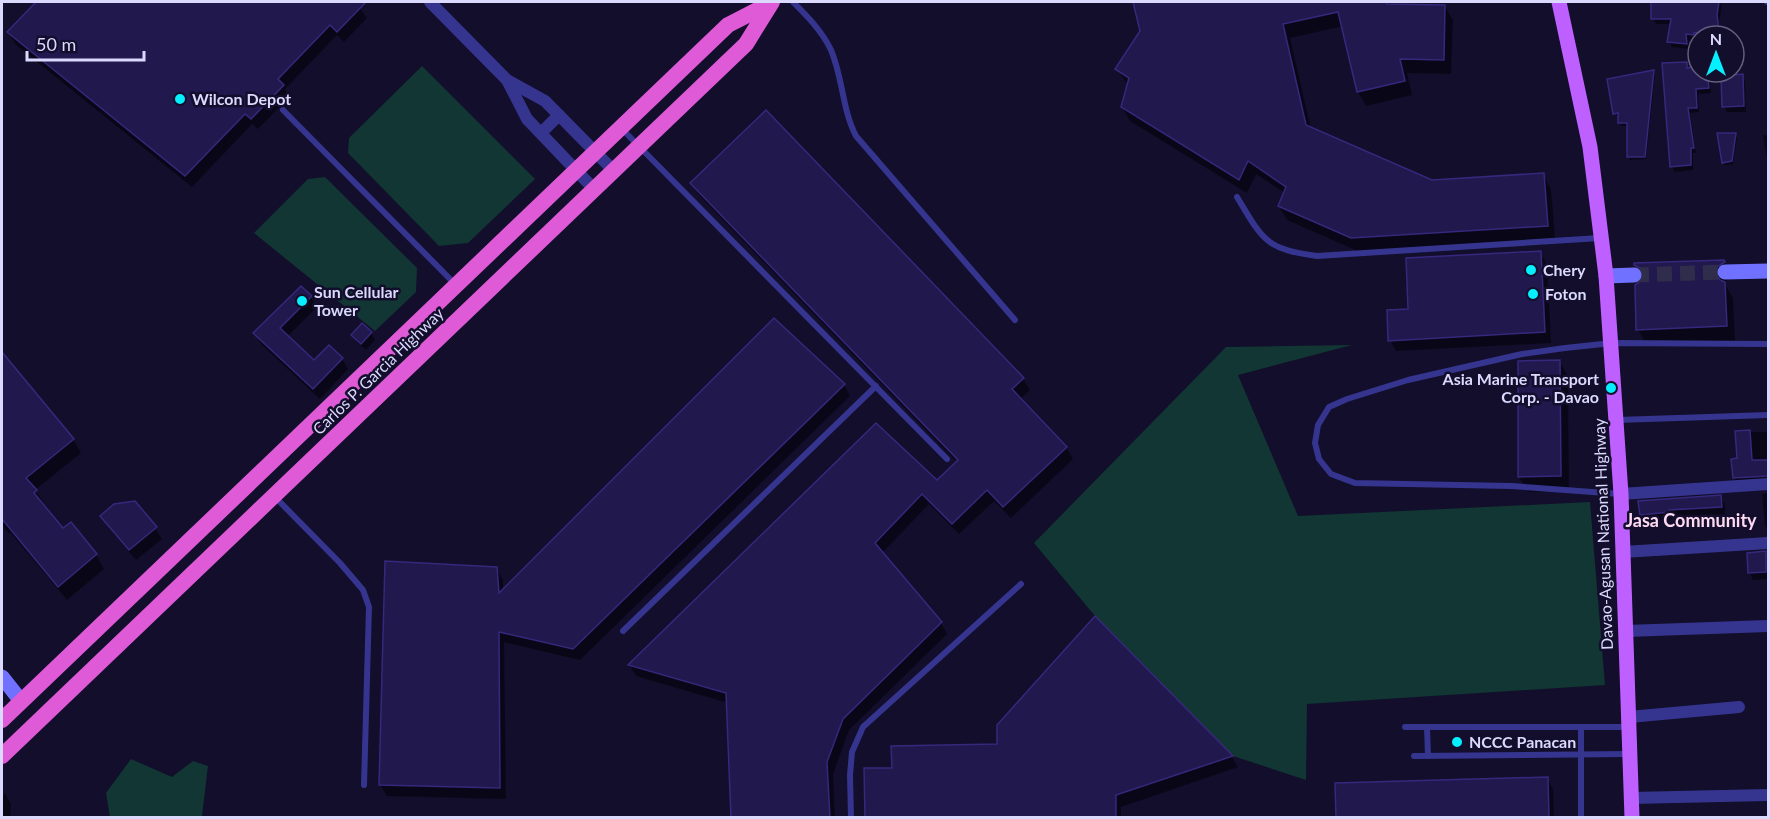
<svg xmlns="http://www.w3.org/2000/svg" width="1770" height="819" viewBox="0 0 1770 819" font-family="Lato,sans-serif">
<rect width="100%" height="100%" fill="#120e2b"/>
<g fill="#113633">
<path d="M 422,66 L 535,179 L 468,243 L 439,246 L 348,153 L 349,138 Z"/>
<path d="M 325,177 L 417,268 L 416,292 L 375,331 L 254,233 L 308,179 Z"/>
<path d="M 1352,345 L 1238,375 L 1298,516 L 1590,502 L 1605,685 L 1307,704 L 1306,780 L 1233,756 L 1095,616 L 1034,543 L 1226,347 Z"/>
<path d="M 131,759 L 172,777 L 193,761 L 208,766 L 202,816 L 192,818 L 110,817 L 106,793 Z"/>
</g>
<g fill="#0007">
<path d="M 38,2 L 355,2 L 367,18 L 344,42 L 337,35 L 285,89 L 289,97 L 258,129 L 252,124 L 192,187 L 15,44 L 9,33 Z"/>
<path d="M 1134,2 L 1391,2 L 1392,5 L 1445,7 L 1453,20 L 1451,74 L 1407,73 L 1412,95 L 1366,106 L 1358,92 L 1343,26 L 1290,38 L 1311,129 L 1432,182 L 1543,175 L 1551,189 L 1555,239 L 1360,252 L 1287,220 L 1279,206 L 1285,193 L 1256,174 L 1247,193 L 1130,121 L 1122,107 L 1128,85 L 1117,69 L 1141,32 Z"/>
<path d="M 1652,2 L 1719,2 L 1722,6 L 1719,21 L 1721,35 L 1698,36 L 1696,40 L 1689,39 L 1689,49 L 1672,47 L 1669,41 L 1672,24 L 1656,24 L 1653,19 Z"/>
<path d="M 1686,64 L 1689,69 L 1698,68 L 1698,72 L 1709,72 L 1711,93 L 1698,94 L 1699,112 L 1690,113 L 1696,153 L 1693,153 L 1693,170 L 1675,172 L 1672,167 Z"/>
<path d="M 1653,72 L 1655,74 L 1646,159 L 1630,160 L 1629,157 L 1629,126 L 1621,126 L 1619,116 L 1617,116 L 1615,113 Z"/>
<path d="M 1742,75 L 1745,81 L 1746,112 L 1727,112 L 1724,106 Z"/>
<path d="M 766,112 L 1023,379 L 1030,390 L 1020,399 L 1066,447 L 1073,459 L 1011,518 L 994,501 L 959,534 L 929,504 L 882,553 L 941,623 L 947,634 L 849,730 L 833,774 L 835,818 L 733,818 L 728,703 L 636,676 L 630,665 L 937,482 L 957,462 L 698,194 L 692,183 Z"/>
<path d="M 1735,135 L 1737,138 L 1733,164 L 1725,165 L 1723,162 Z"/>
<path d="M 1763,135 L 1768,135 L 1768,157 L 1766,154 Z"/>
<path d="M 1540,253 L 1547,264 L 1551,343 L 1396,351 L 1390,340 L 1410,311 Z"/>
<path d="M 1724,261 L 1732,276 L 1724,283 L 1733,298 L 1735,341 L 1647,345 L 1638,330 L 1644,280 L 1635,265 Z"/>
<path d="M 310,296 L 317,307 L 287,337 L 315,363 L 342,359 L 348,369 L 320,399 L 261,344 L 255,334 Z"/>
<path d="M 774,320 L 844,385 L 850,396 L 580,660 L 504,642 L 506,799 L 387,796 L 380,785 L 496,568 L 503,580 L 503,590 Z"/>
<path d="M 371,333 L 375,340 L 366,350 L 357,342 L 353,335 Z"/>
<path d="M 2,354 L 73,439 L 81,453 L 35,490 L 63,530 L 70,524 L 96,555 L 104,569 L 67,600 L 10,532 L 9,534 L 2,525 Z"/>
<path d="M 1559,361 L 1568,376 L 1569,491 L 1528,492 L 1519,477 L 1520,363 Z"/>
<path d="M 1736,432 L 1768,432 L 1768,482 L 1738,484 L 1734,478 L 1738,460 Z"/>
<path d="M 1768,493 L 1768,531 L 1765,525 L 1762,494 Z"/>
<path d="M 1720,497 L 1725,504 L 1725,514 L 1673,517 L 1673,519 L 1645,522 L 1641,515 L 1640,502 Z"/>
<path d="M 102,516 L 155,528 L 162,539 L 136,560 L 108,527 Z"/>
<path d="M 1765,553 L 1768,559 L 1768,579 L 1753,580 L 1749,572 Z"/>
<path d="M 1095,618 L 1232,757 L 1238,767 L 1121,807 L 1121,818 L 866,818 L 893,769 L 998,746 Z"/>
<path d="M 1547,778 L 1553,789 L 1554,818 L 1338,818 Z"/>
<path d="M 5,793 L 11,804 L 10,818 L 2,818 L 2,796 Z"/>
</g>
<g fill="#21184e" stroke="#36287c" stroke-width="1.5">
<path d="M 36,2 L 366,2 L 337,32 L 330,25 L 278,79 L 284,85 L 251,119 L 245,114 L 185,176 L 7,32 Z"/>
<path d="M 1133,2 L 1387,2 L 1387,4 L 1445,5 L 1444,60 L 1400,59 L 1405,81 L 1357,92 L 1338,12 L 1283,24 L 1306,125 L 1432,180 L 1544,173 L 1548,226 L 1351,238 L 1278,206 L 1286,187 L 1248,161 L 1239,180 L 1121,107 L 1129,78 L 1115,69 L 1140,31 Z"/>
<path d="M 1651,2 L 1719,2 L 1717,15 L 1719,30 L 1694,33 L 1694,35 L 1686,34 L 1687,44 L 1667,42 L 1671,19 L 1651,19 Z"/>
<path d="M 1687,62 L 1687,68 L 1698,66 L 1698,72 L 1707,72 L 1709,88 L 1696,89 L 1697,108 L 1688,108 L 1694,148 L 1691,148 L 1691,165 L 1670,167 L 1662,63 Z"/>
<path d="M 1654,70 L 1645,157 L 1627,157 L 1627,123 L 1618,123 L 1618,113 L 1613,114 L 1607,79 Z"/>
<path d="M 1743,74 L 1744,106 L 1722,107 L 1721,76 Z"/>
<path d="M 766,110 L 1024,378 L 1012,389 L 1067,447 L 1003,507 L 987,490 L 952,524 L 922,494 L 875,543 L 942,622 L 843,719 L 827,762 L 830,818 L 731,818 L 726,693 L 628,665 L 876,423 L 937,480 L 958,460 L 690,183 Z"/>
<path d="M 1717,133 L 1736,133 L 1732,161 L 1722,163 Z"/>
<path d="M 1541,251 L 1545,332 L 1388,341 L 1387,310 L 1408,309 L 1406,258 Z"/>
<path d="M 1724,260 L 1725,262 L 1717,267 L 1715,273 L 1720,280 L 1725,282 L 1727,326 L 1636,330 L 1635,285 L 1642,280 L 1644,274 L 1642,269 L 1634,265 L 1634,263 Z"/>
<path d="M 301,286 L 312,296 L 280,328 L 314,360 L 329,345 L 343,358 L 313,389 L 253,333 Z"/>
<path d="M 774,318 L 845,384 L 573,649 L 499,632 L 500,788 L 379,785 L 385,561 L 497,567 L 499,593 Z"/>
<path d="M 362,323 L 372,332 L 361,344 L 351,335 Z"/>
<path d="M 2,352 L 74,439 L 26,478 L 37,490 L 34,493 L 63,528 L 71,522 L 97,554 L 58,587 L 2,519 Z"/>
<path d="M 1560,360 L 1561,476 L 1518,477 L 1518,361 Z"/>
<path d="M 1750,430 L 1752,460 L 1768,460 L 1768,476 L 1733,478 L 1731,459 L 1737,458 L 1735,431 Z"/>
<path d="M 1721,495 L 1722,507 L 1669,510 L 1670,512 L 1640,515 L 1638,501 Z"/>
<path d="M 135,501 L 157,527 L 129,550 L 100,516 L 114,504 Z"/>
<path d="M 1766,551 L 1766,572 L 1748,573 L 1747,553 Z"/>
<path d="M 1095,616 L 1233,756 L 1116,795 L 1116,818 L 865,818 L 864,768 L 892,768 L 891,746 L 997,744 L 997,725 Z"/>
<path d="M 1548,777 L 1549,818 L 1336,818 L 1335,783 Z"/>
</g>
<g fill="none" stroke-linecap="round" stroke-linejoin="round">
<path stroke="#302c4b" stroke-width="15" stroke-dasharray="15 8" stroke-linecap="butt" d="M 1634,275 L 1725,272"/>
<g stroke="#35358f" stroke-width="6">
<path d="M 793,2 C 807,16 822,31 831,50 C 843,78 842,109 856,136 L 1015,320"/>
<path d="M 1767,2 L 1768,2"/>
<path d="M 283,110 L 455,284"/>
<path d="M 621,128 L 947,459"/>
<path d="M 1237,197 C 1263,240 1265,249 1317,256 L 1600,238"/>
<path d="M 1617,420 L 1768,415"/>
<path d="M 1620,494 L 1511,486 L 1355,483 L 1331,474 L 1319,459 L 1315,443 L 1318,425 L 1329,407 L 1347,399 L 1408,380 L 1522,354 L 1565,348 L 1612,343 L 1768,344"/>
<path d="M 274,496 L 340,563 L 363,590 L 369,607 L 364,785"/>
<path d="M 623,631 L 876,386"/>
<path d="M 1405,727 L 1629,727"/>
<path d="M 1427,727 L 1428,756"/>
<path d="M 1414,756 L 1629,754"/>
<path d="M 851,818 L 850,775 L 852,752 L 863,727 L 1021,584"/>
<path d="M 1581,818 L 1581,727"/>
</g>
<g stroke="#35358f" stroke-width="12">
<path d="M 430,2 L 507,80 L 545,101 L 614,171"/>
<path d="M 507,80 L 527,119 L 594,189"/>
<path d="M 541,133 L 559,115"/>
<path d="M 1621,494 L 1768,484"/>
<path d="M 1623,552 L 1768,543"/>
<path d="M 1626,631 L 1768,626"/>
<path d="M 1629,717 L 1739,707"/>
<path d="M 1631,798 L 1768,795"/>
</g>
<g stroke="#7071ff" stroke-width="15">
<path d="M 1725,272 L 1768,271"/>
<path d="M 1606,276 L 1634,275"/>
<path d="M 2,677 L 21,701"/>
</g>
<path stroke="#be60ff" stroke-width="15" d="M 1559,2 L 1590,147 L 1606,276 L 1621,494 L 1632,818"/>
<g stroke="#de5ad6" stroke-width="16">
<path d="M 2,720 L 728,25 L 769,4"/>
<path d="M 2,756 L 746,44 L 772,2"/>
</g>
</g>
<g fill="#05efff" stroke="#120e2b" stroke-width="2">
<circle cx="180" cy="99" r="6"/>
<circle cx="1531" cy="270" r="6"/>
<circle cx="1533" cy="294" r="6"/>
<circle cx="302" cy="301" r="6"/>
<circle cx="1611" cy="388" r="6"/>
<circle cx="1457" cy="742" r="6"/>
</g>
<g text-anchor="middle" stroke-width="5" stroke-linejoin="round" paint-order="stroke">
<g font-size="16" font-weight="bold" fill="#dcd9ff" stroke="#120e2b" text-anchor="start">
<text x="192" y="105">Wilcon Depot</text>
<text x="1543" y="276">Chery</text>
<text x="314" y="298">Sun Cellular<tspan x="314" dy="18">Tower</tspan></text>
<text x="1545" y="300">Foton</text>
<text x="1599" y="385" text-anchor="end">Asia Marine Transport<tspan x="1599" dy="18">Corp. - Davao</tspan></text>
<text x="1469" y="748">NCCC Panacan</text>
</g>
<g font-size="16" fill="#dcd9ff" stroke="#120e2b">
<text transform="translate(378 371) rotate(-44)" y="6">Carlos P. Garcia Highway</text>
<text transform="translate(1603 534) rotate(-92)" y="6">Davao-Agusan National Highway</text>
</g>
<g font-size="18" font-weight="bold" fill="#ffdbf3" stroke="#120e2b">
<text x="1691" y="527">Jasa Community</text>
</g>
</g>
<rect width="1770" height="819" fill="none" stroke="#dcd9ff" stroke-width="6"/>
<g transform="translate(1716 54)"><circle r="28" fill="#120e2b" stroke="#635f80" stroke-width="1.5"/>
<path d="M0-4.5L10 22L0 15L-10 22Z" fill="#05efff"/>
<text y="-9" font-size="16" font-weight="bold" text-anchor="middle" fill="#dcd9ff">N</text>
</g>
<path d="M27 51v9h117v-9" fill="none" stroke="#dcd9ff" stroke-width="3"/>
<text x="36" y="51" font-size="18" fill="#dcd9ff" stroke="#120e2b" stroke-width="4.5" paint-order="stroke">50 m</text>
</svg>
